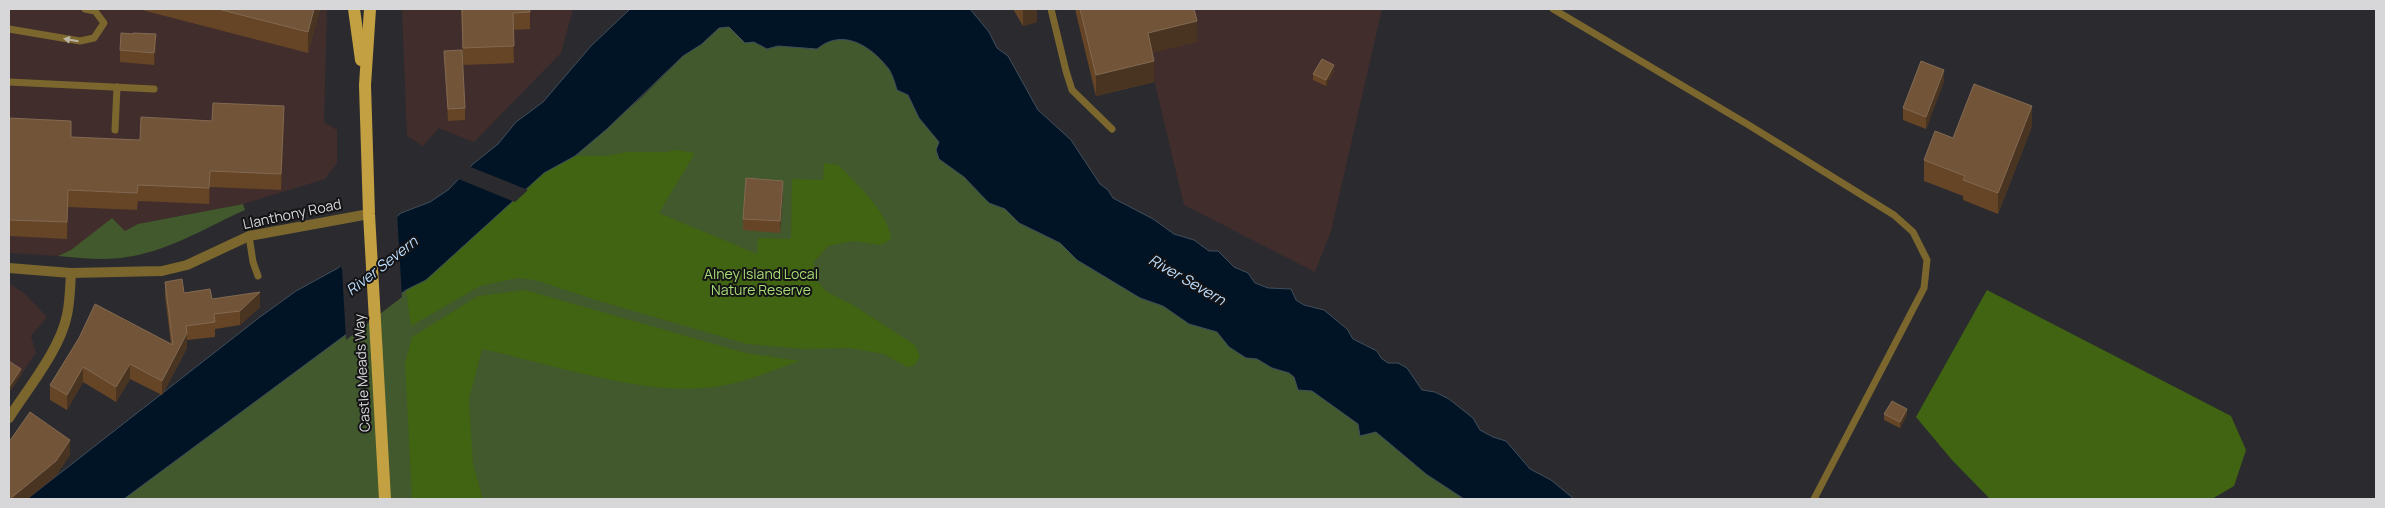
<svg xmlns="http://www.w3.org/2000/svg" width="2385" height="508" viewBox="0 0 2385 508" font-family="Manrope,sans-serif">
<rect width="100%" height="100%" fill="#2b2b2f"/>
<g fill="#412d2c">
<path d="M 9,9 L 327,9 L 324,122 L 337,130 L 337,163 L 325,179 L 243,204 L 138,224 L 125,231 L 58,256 L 9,253 Z"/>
<path d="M 402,9 L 573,9 L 561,53 L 474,142 L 439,128 L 423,146 L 407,136 Z"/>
<path d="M 1137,9 L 1382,9 L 1331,231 L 1315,272 L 1184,205 Z"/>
<path d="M 9,283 L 25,294 L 47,317 L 31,336 L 36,353 L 9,393 Z"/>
</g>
<g fill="#42582d">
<path d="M 729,27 L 735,32 L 767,49 L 778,46 L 817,49 C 842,28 870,45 888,68 C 892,73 895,83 897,90 L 908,95 L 919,118 L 939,142 L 939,159 L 964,177 L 989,203 L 1005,209 L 1019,223 L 1060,243 L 1077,260 L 1145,300 L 1163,306 L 1189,324 L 1217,332 L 1229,347 L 1246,357 L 1257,359 L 1271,367 L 1289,373 L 1312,391 L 1376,432 L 1426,474 L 1464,499 L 124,499 L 544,173 L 575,156 L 642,97 L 683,56 L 702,44 L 711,33 L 719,28 Z"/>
<path d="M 243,204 L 245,210 C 207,227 169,251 127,257 C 105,261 81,258 58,256 L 71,250 L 112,218 L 125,231 L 138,224 Z"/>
</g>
<g fill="#406412">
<path d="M 676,150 L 695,153 L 659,213 L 757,254 L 758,238 L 791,239 L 792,179 L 823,180 L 824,163 L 838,165 C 856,183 889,213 891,239 L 881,245 L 853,241 L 828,246 L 814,262 L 815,279 L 827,292 L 853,305 L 915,345 L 920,357 L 914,366 L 907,367 L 884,354 L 849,348 L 803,349 L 747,344 L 599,301 L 535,280 L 517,278 L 480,286 L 411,326 L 406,290 L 499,214 L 544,173 L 575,156 L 607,156 L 626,152 L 666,152 Z"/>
<path d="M 525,290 L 746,353 L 800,361 C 768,372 738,386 704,388 C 637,394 549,363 482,349 L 469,399 L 473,464 L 483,499 L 412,499 L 405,363 L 412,337 L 478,296 Z"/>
<path d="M 1987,290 L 2231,416 L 2246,450 L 2234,486 L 2212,499 L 1990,499 L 1952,460 L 1916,417 Z"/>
</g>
<path fill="#011426" stroke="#414e5c" d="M 630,9 L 970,9 L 989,32 L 997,48 L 1008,56 L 1038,110 L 1071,140 L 1100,184 L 1108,190 L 1113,198 L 1153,219 L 1174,234 L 1194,240 L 1209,251 L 1218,251 L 1234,267 L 1248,273 L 1255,283 L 1268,288 L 1291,289 L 1296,300 L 1304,305 L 1324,310 L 1347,329 L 1353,339 L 1377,351 L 1381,358 L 1388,363 L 1398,363 L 1407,368 L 1422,390 L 1435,392 L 1449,399 L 1473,418 L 1480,430 L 1493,437 L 1506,441 L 1530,469 L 1551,480 L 1574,499 L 1464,499 L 1426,474 L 1376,432 L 1360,436 L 1358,424 L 1312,391 L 1298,390 L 1294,377 L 1289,373 L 1272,368 L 1257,359 L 1246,358 L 1229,347 L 1217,332 L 1189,324 L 1163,306 L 1140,298 L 1077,260 L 1060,243 L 1019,223 L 1005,209 L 989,203 L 964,177 L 939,159 L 936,150 L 939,142 L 919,118 L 908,95 L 897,90 C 895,83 892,73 888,68 C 870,45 842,28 817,49 L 778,46 L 767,49 L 754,42 L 745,43 L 729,27 L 719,28 L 702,44 L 683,56 L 607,129 L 575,156 L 544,173 L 426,280 L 406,290 L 124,499 L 27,499 L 260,317 L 296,291 L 338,268 L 401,213 L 430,202 L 448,190 L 473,164 L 498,144 L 516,122 L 543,102 L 591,46 Z"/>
<g fill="#2b2b2f">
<path d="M 468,166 L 528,190 L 515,202 L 456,178 Z"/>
<path d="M 397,213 L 402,297 L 346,340 L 342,269 L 339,263 Z"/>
</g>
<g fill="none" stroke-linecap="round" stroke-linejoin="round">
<g stroke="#7b662e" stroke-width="7">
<path d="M 1051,9 L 1066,71 L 1072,90 L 1112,129"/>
<path d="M 1553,9 L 1747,124 L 1894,215 L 1913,232 L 1927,260 L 1924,288 L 1814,499"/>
<path d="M 9,29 L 80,41 L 94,38 L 104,23 L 95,11 L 85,9"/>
<path d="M 9,82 L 154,89"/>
<path d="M 115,130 L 117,87"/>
<path d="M 249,236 L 253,262 L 258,276"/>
</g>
<g stroke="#7b662e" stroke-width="10">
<path d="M 9,268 L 71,273 L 162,271 L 187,265 L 249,236 L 369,214"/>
<path d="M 9,418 C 28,388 60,350 67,315 C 70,302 70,287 71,273"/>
</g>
<g stroke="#c3a041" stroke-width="12">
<path d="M 354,9 L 361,60"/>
<path d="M 370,9 L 365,85 L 369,214 L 385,499"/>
</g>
</g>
<g fill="#664526">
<path d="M 138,9 L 320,9 L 308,53 Z"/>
<path d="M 461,9 L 530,9 L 530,29 L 513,30 L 514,63 L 463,65 Z"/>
<path d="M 1013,9 L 1037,9 L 1037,22 L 1023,26 Z"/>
<path d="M 1075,9 L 1194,9 L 1197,42 L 1152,52 L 1154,82 L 1096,96 Z"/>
<path d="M 133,34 L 156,46 L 154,65 L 120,62 L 120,50 Z"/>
<path d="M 444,51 L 465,108 L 465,120 L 448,121 Z"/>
<path d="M 1334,71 L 1326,86 L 1313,80 L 1313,74 Z"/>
<path d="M 1944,81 L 1926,129 L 1903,120 L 1903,108 Z"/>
<path d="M 9,118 L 71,137 L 140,140 L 212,121 L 284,122 L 281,190 L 210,187 L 209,204 L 138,201 L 137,210 L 68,207 L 67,239 L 9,236 Z"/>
<path d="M 2032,126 L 1998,214 L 1963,200 L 1963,196 L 1924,181 L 1924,160 L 1953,138 Z"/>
<path d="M 783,192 L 780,233 L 743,230 L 743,219 Z"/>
<path d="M 165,282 L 184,293 L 212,299 L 260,307 L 240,325 L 215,329 L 215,337 L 187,340 L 187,348 L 162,395 L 130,379 L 116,402 L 83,382 L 67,410 L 50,400 L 50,385 L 79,338 L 171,344 L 165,296 Z"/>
<path d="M 1884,414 L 1907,415 L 1900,428 L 1884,420 Z"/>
</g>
<g fill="#493421">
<path d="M 314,9 L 320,9 L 308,53 L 308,32 Z"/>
<path d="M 1023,9 L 1037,9 L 1037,22 L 1023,26 Z"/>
<path d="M 1197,21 L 1197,42 L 1148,54 L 1148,33 Z"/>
<path d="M 156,34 L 156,46 L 154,65 L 154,53 Z"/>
<path d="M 1154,61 L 1154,82 L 1096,96 L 1096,75 Z"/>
<path d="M 1334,65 L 1334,71 L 1326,86 L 1326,80 Z"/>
<path d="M 1944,70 L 1944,81 L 1926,129 L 1926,117 Z"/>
<path d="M 284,106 L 284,122 L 281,190 L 281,174 Z"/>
<path d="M 2032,106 L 2032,126 L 1998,214 L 1998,193 Z"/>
<path d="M 210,171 L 210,187 L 209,204 L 209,188 Z"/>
<path d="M 783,181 L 783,192 L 780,233 L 780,221 Z"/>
<path d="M 68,190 L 68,207 L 67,239 L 67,222 Z"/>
<path d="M 260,292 L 260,307 L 240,325 L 240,311 Z"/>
<path d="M 187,333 L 187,348 L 162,395 L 162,381 Z"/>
<path d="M 130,364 L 130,379 L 116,402 L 116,387 Z"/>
<path d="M 83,367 L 83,382 L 67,410 L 67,395 Z"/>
<path d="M 21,369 L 21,375 L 9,393 L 9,387 Z"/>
<path d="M 1907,409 L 1907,415 L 1900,428 L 1900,422 Z"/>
<path d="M 70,440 L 70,455 L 56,476 L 28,499 L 10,499 Z"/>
</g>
<g fill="#725539" stroke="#826952">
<path d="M 218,9 L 314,9 L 308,32 Z"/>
<path d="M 462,9 L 530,9 L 530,12 L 513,13 L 514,46 L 463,48 Z"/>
<path d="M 1080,9 L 1194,9 L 1197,21 L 1148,33 L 1154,61 L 1096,75 Z"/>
<path d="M 121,33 L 133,34 L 133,33 L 156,34 L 154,53 L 120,50 Z"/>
<path d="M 462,50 L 465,108 L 448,109 L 444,51 Z"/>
<path d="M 1322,59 L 1334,65 L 1326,80 L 1313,74 Z"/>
<path d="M 1921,61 L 1944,70 L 1926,117 L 1903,108 Z"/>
<path d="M 1974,84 L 2032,106 L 1998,193 L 1963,180 L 1965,176 L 1924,160 L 1935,131 L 1953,138 Z"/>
<path d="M 213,103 L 284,106 L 281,174 L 210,171 L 209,188 L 138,185 L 137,193 L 68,190 L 67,222 L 9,220 L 9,118 L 71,121 L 71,137 L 140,140 L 141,117 L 212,121 Z"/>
<path d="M 746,178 L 783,181 L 780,221 L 743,219 Z"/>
<path d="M 182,279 L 184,293 L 210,289 L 212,299 L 260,292 L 240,311 L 214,314 L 215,322 L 186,326 L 187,333 L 162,381 L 130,364 L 116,387 L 83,367 L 67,395 L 50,385 L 79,338 L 95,304 L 173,345 L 165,282 Z"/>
<path d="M 9,361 L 21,369 L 9,387 Z"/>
<path d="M 1892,401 L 1907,409 L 1900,422 L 1884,414 Z"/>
<path d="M 30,412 L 70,440 L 56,461 L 10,499 L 9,499 L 9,442 Z"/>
</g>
<defs><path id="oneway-solid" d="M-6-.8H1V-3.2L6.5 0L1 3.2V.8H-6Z" transform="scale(1.25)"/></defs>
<use fill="#bbb5a6" href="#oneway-solid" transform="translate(71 40) rotate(-170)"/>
<g text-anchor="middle" stroke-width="4" stroke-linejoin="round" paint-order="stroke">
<g font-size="14" fill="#d7d7da" stroke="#141416">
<text transform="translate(292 214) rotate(-12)" y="5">Llanthony Road</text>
<text transform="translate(362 373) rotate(-93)" y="5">Castle Meads Way</text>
</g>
<g font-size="14" fill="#a8dd75" stroke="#141416">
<text x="761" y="279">Alney Island Local<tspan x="761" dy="16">Nature Reserve</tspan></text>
</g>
<g font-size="15" font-style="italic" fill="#bbddfd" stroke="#141416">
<text transform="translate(382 266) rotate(-38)" y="5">River Severn</text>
<text transform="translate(1187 280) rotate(30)" y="5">River Severn</text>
</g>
</g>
<rect width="2385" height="508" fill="none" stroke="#d7d7da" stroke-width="20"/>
</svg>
